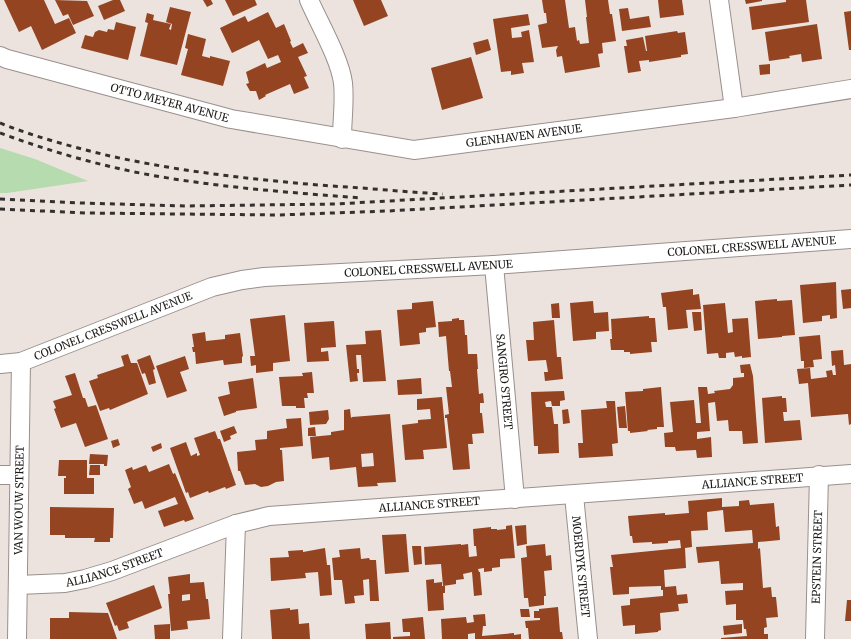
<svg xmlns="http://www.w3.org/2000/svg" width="851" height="639" viewBox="0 0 851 639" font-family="Merriweather,serif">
<rect width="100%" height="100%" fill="#ece3df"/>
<path fill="#b5dbae" d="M 0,148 L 35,159 L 88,181 L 7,193 L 0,193 Z"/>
<g fill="#944421" fill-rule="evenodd">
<path d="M 4,0 L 44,0 L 55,24 L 69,18 L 76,33 L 42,50 L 31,26 L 19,32 Z"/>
<path d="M 55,0 L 87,1 L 94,16 L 73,25 L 68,14 L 63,16 Z"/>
<path d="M 113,0 L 120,0 L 125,11 L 104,20 L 98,6 Z"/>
<path d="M 203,0 L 211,0 L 213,4 L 207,7 Z"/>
<path d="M 225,0 L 255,0 L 257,5 L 233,16 Z"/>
<path d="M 353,0 L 381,0 L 388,16 L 364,26 Z"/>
<path d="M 542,0 L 565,0 L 569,28 L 575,27 L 577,41 L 579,40 L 580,44 L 589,43 L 586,17 L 587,17 L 585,0 L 608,0 L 610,14 L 612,14 L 616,41 L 602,43 L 603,53 L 598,54 L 600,67 L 565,73 L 562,56 L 557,57 L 556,50 L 558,46 L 542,48 L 538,25 L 547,23 L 546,13 L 544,13 Z"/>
<path d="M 658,0 L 682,0 L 684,15 L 660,18 Z"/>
<path d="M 745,0 L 762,0 L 762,1 L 746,4 Z"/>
<path d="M 786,0 L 806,0 L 809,22 L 752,30 L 749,7 L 786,2 Z"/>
<path d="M 170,7 L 191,12 L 177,65 L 140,56 L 148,23 L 145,22 L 147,13 L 154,15 L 153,20 L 171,24 L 169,29 L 171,30 L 172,24 L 166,22 Z"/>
<path d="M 628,8 L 630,19 L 649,16 L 651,27 L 622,31 L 619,9 Z"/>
<path d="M 851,11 L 851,50 L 849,50 L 844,12 Z"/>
<path d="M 268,12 L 276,28 L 284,24 L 291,41 L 290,42 L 293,48 L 303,43 L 308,53 L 298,57 L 307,76 L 304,77 L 309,88 L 294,94 L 290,84 L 265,95 L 266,96 L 259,100 L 256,91 L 250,91 L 246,84 L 249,83 L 246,72 L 265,63 L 267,68 L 281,62 L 278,55 L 268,59 L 259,40 L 232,53 L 220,28 L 245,16 L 248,22 Z"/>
<path d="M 528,14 L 530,25 L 511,28 L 512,38 L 522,37 L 521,32 L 529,30 L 534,62 L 522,63 L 524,73 L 511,75 L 511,71 L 501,72 L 493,19 Z"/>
<path d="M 116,22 L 136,27 L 128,60 L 81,48 L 85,35 L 93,37 L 95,32 L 99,30 L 107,32 L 108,29 L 114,30 Z"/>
<path d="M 817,24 L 822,59 L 802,62 L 801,54 L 789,56 L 790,58 L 769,61 L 765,32 Z"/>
<path d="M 677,31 L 678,33 L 685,32 L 688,54 L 681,55 L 681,57 L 649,62 L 649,60 L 639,61 L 641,71 L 628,73 L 624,46 L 627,46 L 626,40 L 643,37 L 646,51 L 647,51 L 645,36 Z"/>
<path d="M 188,34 L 206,39 L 202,56 L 210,58 L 210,56 L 230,61 L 223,86 L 181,75 L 188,49 L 185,48 Z"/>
<path d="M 488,39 L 491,50 L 476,55 L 473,43 Z"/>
<path d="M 471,57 L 483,98 L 442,110 L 431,68 Z"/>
<path d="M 770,64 L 770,74 L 760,75 L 759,65 Z"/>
<path d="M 836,282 L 837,318 L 830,319 L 830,315 L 822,316 L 822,321 L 803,323 L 800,285 Z"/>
<path d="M 693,289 L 693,295 L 699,294 L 701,309 L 686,310 L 688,328 L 668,330 L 666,307 L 663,307 L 661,293 Z"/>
<path d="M 851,289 L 851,308 L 843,309 L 841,290 Z"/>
<path d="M 777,299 L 777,301 L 792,300 L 795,335 L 782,336 L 782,337 L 758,339 L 755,301 Z"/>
<path d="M 433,301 L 436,327 L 426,328 L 426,332 L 419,333 L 420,344 L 400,346 L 397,310 L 412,309 L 412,303 Z"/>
<path d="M 593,301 L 594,313 L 608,312 L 609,331 L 596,332 L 596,339 L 573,341 L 570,303 Z"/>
<path d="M 559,303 L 560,318 L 552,318 L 551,304 Z"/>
<path d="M 725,303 L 728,333 L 733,332 L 732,319 L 748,318 L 751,357 L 742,358 L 742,356 L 735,357 L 734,352 L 726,353 L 726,358 L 719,358 L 718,353 L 707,354 L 703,305 Z"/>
<path d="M 692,312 L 701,312 L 702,330 L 694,331 Z"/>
<path d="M 285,315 L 290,361 L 273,363 L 273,371 L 256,373 L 256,365 L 251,366 L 250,356 L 255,356 L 250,319 Z"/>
<path d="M 649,316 L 649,318 L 655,318 L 657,342 L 651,342 L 652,352 L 630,354 L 630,352 L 624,352 L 624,350 L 611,350 L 610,339 L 612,339 L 611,319 Z"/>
<path d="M 459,318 L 459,320 L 464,320 L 465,335 L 467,335 L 468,354 L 477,354 L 478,369 L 477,369 L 479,394 L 483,393 L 484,403 L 480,403 L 480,413 L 482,413 L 484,433 L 472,434 L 473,444 L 468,444 L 470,469 L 453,470 L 447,418 L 445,418 L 445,415 L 449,414 L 446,387 L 452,387 L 450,371 L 449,371 L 446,336 L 439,337 L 438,322 L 452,321 L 452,319 Z"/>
<path d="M 554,320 L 557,357 L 561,357 L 563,379 L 545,381 L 544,372 L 548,372 L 546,360 L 528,361 L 526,340 L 534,340 L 533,322 Z"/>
<path d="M 334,321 L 336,347 L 321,348 L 321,352 L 328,351 L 329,361 L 307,362 L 304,323 Z"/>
<path d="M 381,330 L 386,381 L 363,382 L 361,355 L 356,355 L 357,369 L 359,369 L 359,373 L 357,373 L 358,381 L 350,382 L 346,345 L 366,344 L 365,331 Z"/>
<path d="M 205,332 L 206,341 L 225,339 L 225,335 L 240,333 L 243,356 L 242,357 L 242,363 L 224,365 L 223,360 L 196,364 L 195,352 L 193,352 L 192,347 L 194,347 L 192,334 Z"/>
<path d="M 820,335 L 822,359 L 813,360 L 814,367 L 804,368 L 804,361 L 801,361 L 799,337 Z"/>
<path d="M 843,350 L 844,365 L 851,364 L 851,424 L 849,425 L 848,414 L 811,417 L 808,383 L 799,384 L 797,369 L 810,368 L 811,379 L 827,377 L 826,371 L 832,370 L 833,375 L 836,375 L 835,365 L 832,366 L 831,351 Z"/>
<path d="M 128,354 L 131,363 L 137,363 L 148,394 L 110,410 L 109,408 L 100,411 L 89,381 L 98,378 L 97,375 L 124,366 L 121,356 Z"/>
<path d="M 150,355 L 155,369 L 153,370 L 156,383 L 149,385 L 145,373 L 142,374 L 137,360 Z"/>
<path d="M 185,356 L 189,369 L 180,372 L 187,391 L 167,398 L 156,366 Z"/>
<path d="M 750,364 L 753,376 L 758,443 L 743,444 L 742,431 L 729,431 L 728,420 L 717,421 L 715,402 L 708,403 L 710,431 L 697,432 L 697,439 L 711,437 L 712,457 L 697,458 L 696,450 L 676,451 L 675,447 L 665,447 L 664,433 L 673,432 L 670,402 L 694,400 L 696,423 L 701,423 L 698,387 L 707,387 L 708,394 L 715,393 L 714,391 L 730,389 L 733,385 L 733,378 L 744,377 L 744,373 L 741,373 L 740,365 Z"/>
<path d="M 312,372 L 314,393 L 307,393 L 308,398 L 304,398 L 305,408 L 296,408 L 296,406 L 282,406 L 279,377 L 303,376 L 302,373 Z"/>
<path d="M 75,373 L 83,398 L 85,398 L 88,407 L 96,405 L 108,439 L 85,447 L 76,423 L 61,428 L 54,409 L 56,408 L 53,401 L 72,395 L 65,376 Z"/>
<path d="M 253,378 L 257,408 L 236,411 L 236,412 L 224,416 L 218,397 L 230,394 L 228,382 Z"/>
<path d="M 421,378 L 422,394 L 398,395 L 397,380 Z"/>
<path d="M 661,387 L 664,427 L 657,427 L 657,429 L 647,430 L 648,431 L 630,433 L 630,431 L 628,431 L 625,392 L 643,391 L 643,389 Z"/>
<path d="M 564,391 L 565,400 L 560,401 L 560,406 L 552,406 L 551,401 L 545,402 L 546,407 L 552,407 L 554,424 L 558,424 L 559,453 L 538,454 L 538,446 L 534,446 L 531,392 Z"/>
<path d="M 782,396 L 782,398 L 786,398 L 787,412 L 783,412 L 784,421 L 800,420 L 802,440 L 765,443 L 762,398 Z"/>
<path d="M 442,397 L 447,448 L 423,450 L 424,459 L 405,460 L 402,425 L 418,423 L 418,420 L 431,419 L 430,409 L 417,410 L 417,399 Z"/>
<path d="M 606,401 L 615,401 L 618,443 L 612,444 L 613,456 L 579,458 L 578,443 L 583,443 L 581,410 L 607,408 Z"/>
<path d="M 625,406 L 627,428 L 619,428 L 617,407 Z"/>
<path d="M 350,409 L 351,418 L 352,417 L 390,414 L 396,482 L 377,483 L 378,486 L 358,487 L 356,467 L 330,470 L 329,457 L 312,459 L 310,437 L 331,435 L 331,432 L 344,430 L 344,410 ZM 373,453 L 374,466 L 362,467 L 361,454 Z"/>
<path d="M 568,409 L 570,423 L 563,424 L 562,410 Z"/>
<path d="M 328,410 L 329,419 L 326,424 L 310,425 L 309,412 Z"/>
<path d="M 301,418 L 303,446 L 280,448 L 280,450 L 282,450 L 284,481 L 276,482 L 268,486 L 261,487 L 255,484 L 245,485 L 240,471 L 238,471 L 237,452 L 256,450 L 255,440 L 267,439 L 267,431 L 287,428 L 286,419 Z"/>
<path d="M 234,426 L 237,433 L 230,436 L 231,439 L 224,442 L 220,431 Z"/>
<path d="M 315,427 L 316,436 L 308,436 L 308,428 Z"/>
<path d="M 215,431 L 218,439 L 220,439 L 236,485 L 226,489 L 225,487 L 209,493 L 208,491 L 190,498 L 188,492 L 186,493 L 170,448 L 186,442 L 191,456 L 197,453 L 197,456 L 200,455 L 194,438 Z"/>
<path d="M 118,439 L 120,445 L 113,448 L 111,441 Z"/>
<path d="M 161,443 L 162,448 L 153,452 L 151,447 Z"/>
<path d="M 90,454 L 108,455 L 107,466 L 104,466 L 104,464 L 89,464 Z"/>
<path d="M 59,460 L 87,460 L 87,478 L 94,478 L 94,494 L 64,494 L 64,478 L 66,478 L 66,476 L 58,476 Z"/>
<path d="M 169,464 L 173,474 L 175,473 L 194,519 L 185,522 L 184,520 L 164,527 L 158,511 L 178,504 L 175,497 L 145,509 L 142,501 L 134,504 L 128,489 L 131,487 L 125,470 L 132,467 L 133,470 L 146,465 L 149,472 Z"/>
<path d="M 90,465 L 100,465 L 100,475 L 89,475 Z"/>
<path d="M 722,498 L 722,507 L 739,506 L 739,501 L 749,500 L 750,505 L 774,503 L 776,527 L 779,526 L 780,540 L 758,542 L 758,549 L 760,548 L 763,588 L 771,587 L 772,597 L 776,597 L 778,617 L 766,618 L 767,627 L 764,628 L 764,634 L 768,634 L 768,639 L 721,639 L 721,638 L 747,636 L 746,629 L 744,629 L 743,620 L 736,620 L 736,604 L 726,605 L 725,591 L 743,590 L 743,583 L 721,584 L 719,561 L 698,563 L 696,547 L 753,543 L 752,530 L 725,532 L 723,510 L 707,512 L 708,530 L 691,531 L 692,547 L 685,548 L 686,568 L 664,570 L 665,587 L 676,586 L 677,595 L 687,594 L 688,603 L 678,604 L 679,611 L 660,613 L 661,630 L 658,631 L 658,632 L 635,634 L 635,625 L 623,626 L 621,606 L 630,605 L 630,599 L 663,596 L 663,590 L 661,590 L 661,586 L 629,587 L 629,594 L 613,595 L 610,567 L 613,567 L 611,555 L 681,548 L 680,540 L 668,541 L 668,543 L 652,544 L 652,542 L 633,543 L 632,536 L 630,536 L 628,516 L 665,513 L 665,515 L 689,513 L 688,501 Z"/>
<path d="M 50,507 L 114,508 L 113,538 L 110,538 L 110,542 L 94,542 L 95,538 L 65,538 L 65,535 L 50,535 Z"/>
<path d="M 512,525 L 515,558 L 500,559 L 500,567 L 492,568 L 492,571 L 484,572 L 484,568 L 478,569 L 479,572 L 480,572 L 482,595 L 474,596 L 472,572 L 463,574 L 464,579 L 456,580 L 456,584 L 443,586 L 441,564 L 425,565 L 424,547 L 461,544 L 461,545 L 468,544 L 469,557 L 477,556 L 476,546 L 474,546 L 473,529 L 491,527 L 491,529 L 497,529 L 497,530 L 506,529 L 506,526 Z"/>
<path d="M 526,525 L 527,544 L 517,546 L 515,526 Z"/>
<path d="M 406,534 L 409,572 L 385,574 L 382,535 Z"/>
<path d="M 545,544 L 546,556 L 551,555 L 552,570 L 544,571 L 546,596 L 544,596 L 544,605 L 529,607 L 528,598 L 524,598 L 521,558 L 527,557 L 526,546 Z"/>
<path d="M 412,546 L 421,546 L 422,564 L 414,565 Z"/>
<path d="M 325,548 L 327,565 L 330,565 L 332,595 L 320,596 L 318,572 L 305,573 L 306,578 L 271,581 L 270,558 L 289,557 L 288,551 L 303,550 L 303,552 Z"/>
<path d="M 360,548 L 361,559 L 369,558 L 370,560 L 376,560 L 379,601 L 370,601 L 369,579 L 363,580 L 364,595 L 354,596 L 355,603 L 345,604 L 342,580 L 334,580 L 332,558 L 340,557 L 339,550 Z"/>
<path d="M 190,574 L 190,583 L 204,582 L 206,599 L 208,599 L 210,619 L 187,621 L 188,629 L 171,631 L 168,594 L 170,594 L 168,577 ZM 190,594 L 190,600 L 182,601 L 182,595 Z"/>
<path d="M 434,579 L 434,583 L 442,582 L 442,586 L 445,586 L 445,593 L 443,593 L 444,610 L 428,611 L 426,580 Z"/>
<path d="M 154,585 L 162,608 L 127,622 L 129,628 L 119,631 L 117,625 L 115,626 L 106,603 Z"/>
<path d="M 847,600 L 851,600 L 851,621 L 845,621 Z"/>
<path d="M 558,607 L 560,632 L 562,632 L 563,639 L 529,639 L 528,628 L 526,628 L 525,621 L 540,620 L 540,618 L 534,618 L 534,611 L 539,611 L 539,609 Z"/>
<path d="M 290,608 L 290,610 L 298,609 L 299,624 L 309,623 L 310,639 L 272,639 L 270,610 Z"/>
<path d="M 520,609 L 529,609 L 530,617 L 521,617 Z"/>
<path d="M 69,612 L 108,613 L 117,639 L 50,639 L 50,618 L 69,618 Z"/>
<path d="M 485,614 L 486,626 L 483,626 L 482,636 L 514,633 L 514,635 L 521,634 L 521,639 L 475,639 L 475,633 L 468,634 L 468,639 L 442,639 L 441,619 L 466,617 L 467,623 L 474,622 L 473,615 Z"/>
<path d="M 423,617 L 425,639 L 393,639 L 393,637 L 410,636 L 410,632 L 403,632 L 402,619 Z"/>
<path d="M 390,622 L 391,639 L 366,639 L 365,624 Z"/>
<path d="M 170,624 L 170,639 L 155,639 L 154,625 Z"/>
<path d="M 742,624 L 742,633 L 724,635 L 723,626 Z"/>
</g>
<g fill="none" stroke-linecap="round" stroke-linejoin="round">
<defs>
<g id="minor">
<path d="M 309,0 C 319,23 340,59 343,83 C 345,101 342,120 342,139"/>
<path d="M 719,0 L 734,108"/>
<path id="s1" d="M 0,56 L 7,59 L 231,119 L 414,150 L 734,108 L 851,89"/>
<path id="s2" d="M 494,265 L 515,499"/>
<path id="s3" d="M 0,364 L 21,362 L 212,287 L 242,280 L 264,277 L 494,265 L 851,239"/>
<path d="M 0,475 L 19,475"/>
<path id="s4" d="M 574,495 L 588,639"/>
<path id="s5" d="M 18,585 L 65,583 L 85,579 L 112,571 L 236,524 L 269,516 L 851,474"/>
<path id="s6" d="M 17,639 L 21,362"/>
<path d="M 232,639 L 236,524"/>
<path id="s7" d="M 815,639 L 819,475"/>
</g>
</defs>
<use href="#minor" stroke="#99908d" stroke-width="20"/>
<use href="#minor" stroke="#fff" stroke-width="18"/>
<g stroke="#34302e" stroke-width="3" stroke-dasharray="5 5" stroke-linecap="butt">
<path d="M 0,123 C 35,137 73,147 110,156 C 183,172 256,180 331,186 C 368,188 405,192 443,194"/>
<path d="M 0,133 C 52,152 107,168 162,177 C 228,188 295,193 362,198"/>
<path d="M 0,199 L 81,203 L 185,206 L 335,204 L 851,175"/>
<path d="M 0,209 L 85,213 L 278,215 L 388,211 L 851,185"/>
</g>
</g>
<g text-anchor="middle" stroke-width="4" stroke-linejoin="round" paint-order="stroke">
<g font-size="11" fill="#1d1a18" stroke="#ece3df">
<text dy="4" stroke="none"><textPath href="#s1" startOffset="176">OTTO MEYER AVENUE</textPath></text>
<text dy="4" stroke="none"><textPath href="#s1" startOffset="536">GLENHAVEN AVENUE</textPath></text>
<text dy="4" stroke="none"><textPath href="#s3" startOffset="768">COLONEL CRESSWELL AVENUE</textPath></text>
<text dy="4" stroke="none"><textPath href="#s3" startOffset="444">COLONEL CRESSWELL AVENUE</textPath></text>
<text dy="4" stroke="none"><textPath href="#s3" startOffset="120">COLONEL CRESSWELL AVENUE</textPath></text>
<text dy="4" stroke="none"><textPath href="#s2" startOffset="117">SANGIRO STREET</textPath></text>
<text dy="4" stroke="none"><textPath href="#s5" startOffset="747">ALLIANCE STREET</textPath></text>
<text dy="4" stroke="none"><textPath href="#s6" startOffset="139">VAN WOUW STREET</textPath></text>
<text dy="4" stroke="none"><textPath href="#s5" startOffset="423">ALLIANCE STREET</textPath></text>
<text dy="4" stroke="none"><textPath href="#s7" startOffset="82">EPSTEIN STREET</textPath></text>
<text dy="4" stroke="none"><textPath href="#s5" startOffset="99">ALLIANCE STREET</textPath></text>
<text dy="4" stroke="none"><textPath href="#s4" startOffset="72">MOERDYK STREET</textPath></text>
</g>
</g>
</svg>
